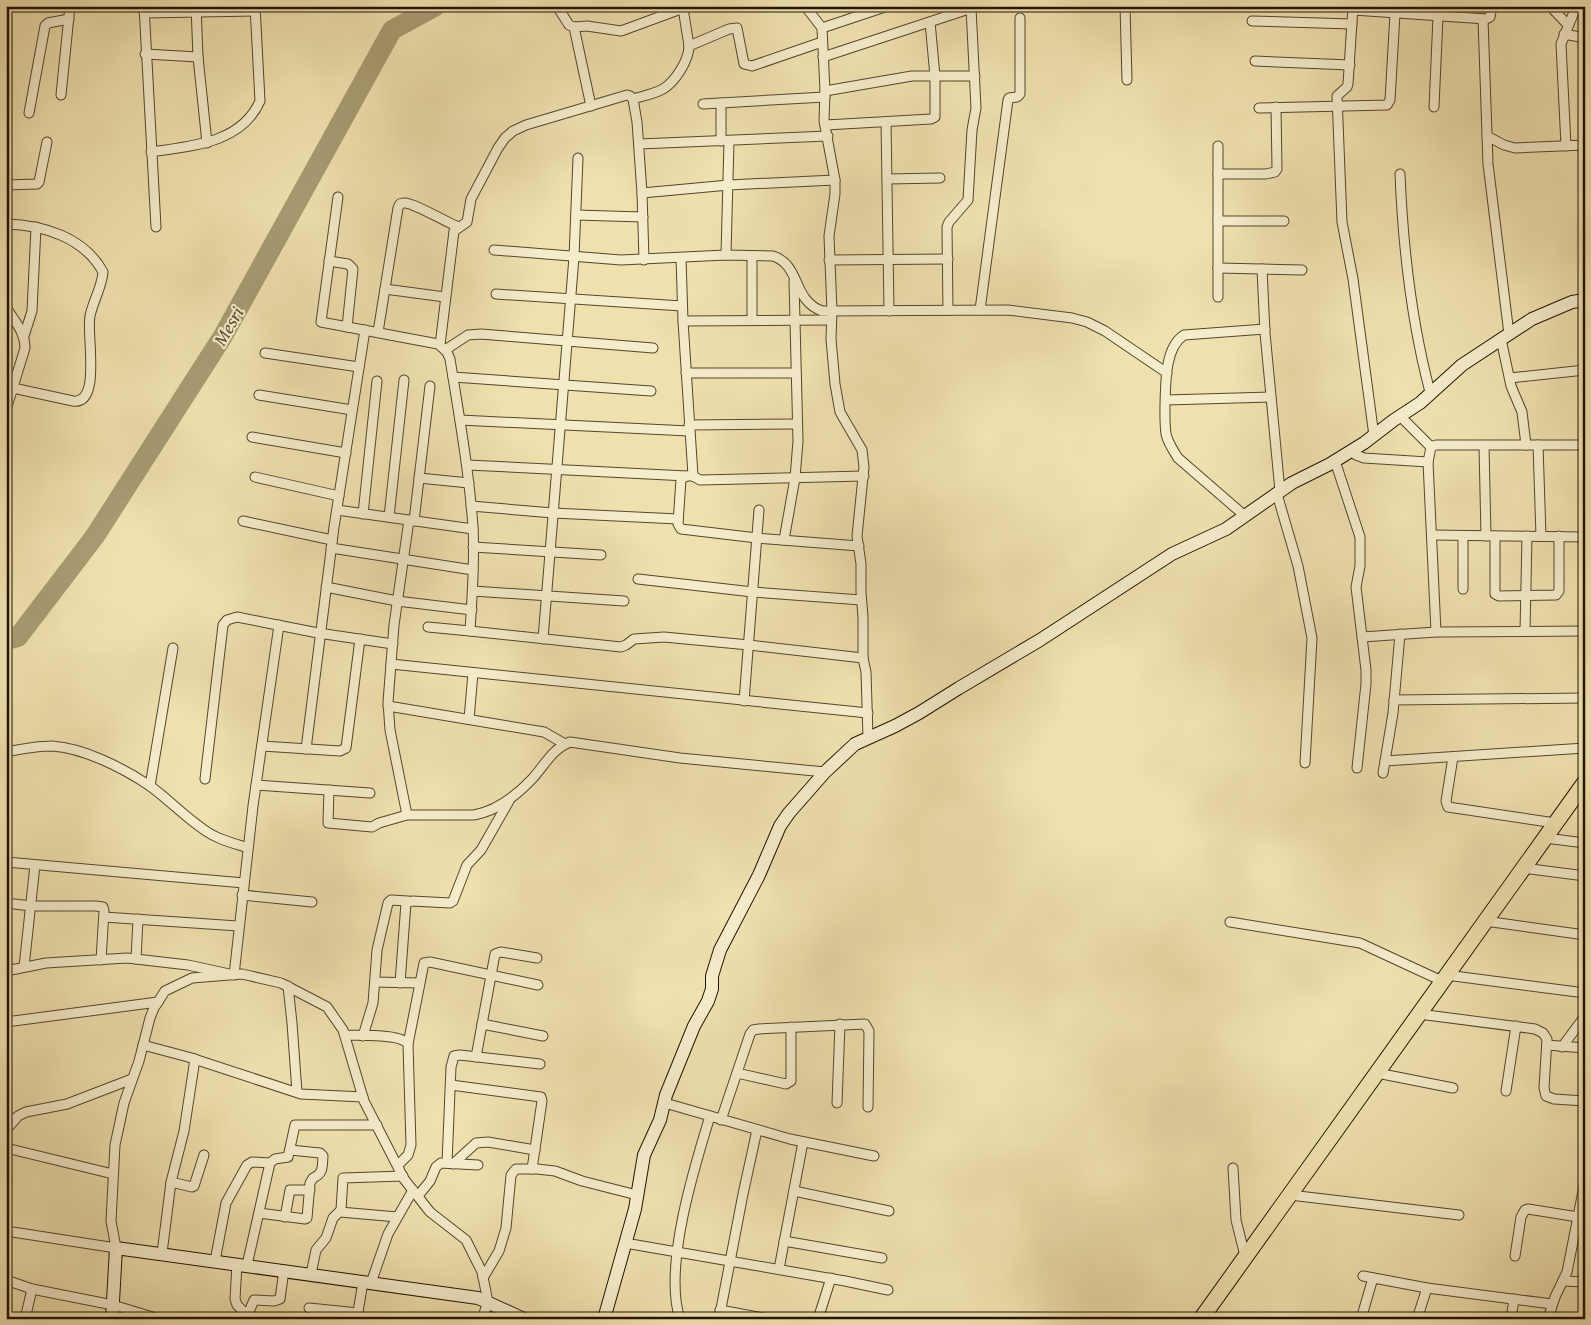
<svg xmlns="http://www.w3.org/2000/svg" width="1591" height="1325" viewBox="0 0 1591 1325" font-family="'Gentium Book Plus',serif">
<rect width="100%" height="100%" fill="#efe1ae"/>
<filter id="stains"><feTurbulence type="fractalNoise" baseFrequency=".004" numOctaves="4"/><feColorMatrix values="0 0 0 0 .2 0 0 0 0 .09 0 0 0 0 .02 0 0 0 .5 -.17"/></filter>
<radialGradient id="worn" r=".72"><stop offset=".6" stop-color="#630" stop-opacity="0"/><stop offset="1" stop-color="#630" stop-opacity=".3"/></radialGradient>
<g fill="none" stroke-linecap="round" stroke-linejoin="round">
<path stroke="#a99b73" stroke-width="20" d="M 6,640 L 18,637 L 95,536 L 223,336 L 392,30 L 436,6"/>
<defs>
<g id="street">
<path d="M 144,6 L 156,227"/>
<path d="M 196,6 L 198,57 L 207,143"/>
<path d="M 557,6 L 569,25 L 574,27 L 587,26 L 621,31 L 689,6"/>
<path d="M 805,6 L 822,28 L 825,91 L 824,121 L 835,180 L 835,194 L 829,236 L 832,311 L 831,339 L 835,384 L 840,412 L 862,450 L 864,467 L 857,536 L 861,564 L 861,592 L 863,617 L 863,658 L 866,672 L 868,737"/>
<path d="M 1125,6 L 1127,80"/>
<path d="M 1353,6 L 1348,84 L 1347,87 L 1337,96 L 1342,222 L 1353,279 L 1374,436"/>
<path d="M 1550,6 L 1568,25"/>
<path d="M 1353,10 L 1486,19 L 1490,17 L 1492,6"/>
<path d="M 144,13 L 255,11"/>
<path d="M 1483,19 L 1488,164 L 1509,334"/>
<path d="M 1252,21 L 1352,24"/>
<path d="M 574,27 L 591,106"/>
<path d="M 822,28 L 888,6"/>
<path d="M 1564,34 L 1585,38"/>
<path d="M 689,46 L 729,29 L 737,28 L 744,64 L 752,66 L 822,42"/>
<path d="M 145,54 L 198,57"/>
<path d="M 823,57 L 978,6"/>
<path d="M 1255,61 L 1350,65"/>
<path d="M 825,91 L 912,76 L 975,76"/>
<path d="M 61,95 L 70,6"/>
<path d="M 633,99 C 643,96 654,94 663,89 C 675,82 689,60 689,46 L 683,8"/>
<path d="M 721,103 L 721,141"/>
<path d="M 703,104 L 825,97"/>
<path d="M 1434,107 L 1438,17"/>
<path d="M 1259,108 L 1387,105 L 1390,100 L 1395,14"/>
<path d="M 29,113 L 45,26 L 48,23 L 69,19"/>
<path d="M 886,122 L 889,311"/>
<path d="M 826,125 L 931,119 L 935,117 L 935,76 L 930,22"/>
<path d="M 1487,136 L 1504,145 L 1515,148 L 1585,145"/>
<path d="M 639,144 L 828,136"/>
<path d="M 1218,146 L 1218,297"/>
<path d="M 1566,146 L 1561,44 L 1574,12 L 1579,6"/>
<path d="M 151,152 C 190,146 241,144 260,101 L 255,6"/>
<path d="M 1218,174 L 1266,174 L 1275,172 L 1277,169 L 1276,107"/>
<path d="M 1400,174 C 1403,248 1411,320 1430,392"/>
<path d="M 887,179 L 940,178"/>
<path d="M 6,185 L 37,184 L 39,182 L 47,142"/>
<path d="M 642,193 L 644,260"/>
<path d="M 338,197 L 321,322 L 438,344 L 447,352 L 450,359 C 459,415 469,471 473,527 C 475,562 472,597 470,631 L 621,647 L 626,645 L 634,639 L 664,637 L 749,645 L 863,658"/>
<path d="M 576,215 L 643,217"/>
<path d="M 1218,221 L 1284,221"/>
<path d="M 6,224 C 43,225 84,237 103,272 C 102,287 93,301 90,316 C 86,333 102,405 73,401 L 13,388"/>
<path d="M 494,250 L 621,260 L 726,255 L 773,256 C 801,265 792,300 822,311 L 1008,310 L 1072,318 L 1087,322 L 1105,331 L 1167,373"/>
<path d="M 726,255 L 729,141"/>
<path d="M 752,256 L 752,320"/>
<path d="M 681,258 L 683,321 L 693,476 L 700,480 L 864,476"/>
<path d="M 829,260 L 948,259"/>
<path d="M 329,261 L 348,264 L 353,269 L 347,327"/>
<path d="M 1218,268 L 1302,270"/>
<path d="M 1262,269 L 1265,333 L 1280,491"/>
<path d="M 385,289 L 445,297"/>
<path d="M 496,294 L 682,306"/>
<path d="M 6,307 C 14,321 25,331 25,348 L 6,410"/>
<path d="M 948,310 L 947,227 L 949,222 L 968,200 L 972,130 L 976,108 L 971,8"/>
<path d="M 980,310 L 1008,100 L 1009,98 L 1017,97 L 1020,94 L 1020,18"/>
<path d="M 683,321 L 831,320"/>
<path d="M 378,332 L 398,208 C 400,204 399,203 404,203 C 413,202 447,223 459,227"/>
<path d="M 24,336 L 32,311 L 36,227"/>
<path d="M 1501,339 L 1511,386 L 1522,412 L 1526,445"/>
<path d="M 440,345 L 454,231 L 467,222 L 471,199 L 498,148 L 505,138 L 513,131 L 526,125 L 627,95 L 630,96 L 633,99 L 637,122 L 642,193 L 729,185 L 835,180"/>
<path d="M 445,350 L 468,335 L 481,334 L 653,348"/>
<path d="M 265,353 L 359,367"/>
<path d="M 686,373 L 796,373"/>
<path d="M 453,377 L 651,391"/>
<path d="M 1510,378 L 1585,370"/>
<path d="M 259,395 L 352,410"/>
<path d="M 1166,400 L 1271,397"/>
<path d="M 1400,416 L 1431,447"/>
<path d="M 460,420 L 689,431"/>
<path d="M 689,425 L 797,424"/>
<path d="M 252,437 L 346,453"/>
<path d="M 1538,445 L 1541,536"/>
<path d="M 1484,446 L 1486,536"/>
<path d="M 1351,450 L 1356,455 L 1364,458 L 1428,462"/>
<path d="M 1335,461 L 1360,537 L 1360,566 L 1356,587 L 1366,670 L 1366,684 L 1357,768"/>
<path d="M 468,465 L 687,476"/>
<path d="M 693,476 L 687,476 L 681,479 L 678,524 L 681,529 L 757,538 L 859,546"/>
<path d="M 255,477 L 339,496"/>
<path d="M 419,478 L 469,483"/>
<path d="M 1277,494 L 1298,566 L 1312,638 L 1305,763"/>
<path d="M 471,506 L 553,513 L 678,519"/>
<path d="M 337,510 L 473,529"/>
<path d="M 363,514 L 377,381"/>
<path d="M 1245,516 L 1178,458 C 1173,450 1168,443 1166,434 C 1164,420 1165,379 1168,364 C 1170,353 1175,341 1184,335 L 1265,329"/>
<path d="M 389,517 L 404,380"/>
<path d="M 243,521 L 332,540"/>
<path d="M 414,521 L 430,386"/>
<path d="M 1432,535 L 1585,537"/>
<path d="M 1495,536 L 1495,594 L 1499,596 L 1556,595 L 1559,591 L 1559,536"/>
<path d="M 784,540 L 795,478 L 798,441 L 794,281"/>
<path d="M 473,547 L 601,555"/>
<path d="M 331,548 L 473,570"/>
<path d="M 638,579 L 753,592 L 861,600"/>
<path d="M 326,587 L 397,601 L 472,610"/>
<path d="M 1463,589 L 1463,536"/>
<path d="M 473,591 L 624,601"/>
<path d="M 428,627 L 470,631"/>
<path d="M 1525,631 L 1527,536"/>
<path d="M 1436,632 L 1428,462 L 1431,447 L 1436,445 L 1585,445"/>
<path d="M 1362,637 L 1436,632 L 1585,631"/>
<path d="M 543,639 L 574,257 L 578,158"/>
<path d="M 391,664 L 868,713"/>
<path d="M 1394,700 L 1585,698"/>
<path d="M 744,701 L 759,510"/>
<path d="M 388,706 L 544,732 L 565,744"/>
<path d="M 469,719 L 473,673"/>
<path d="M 262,746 L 340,751 L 346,748 L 360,639"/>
<path d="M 306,749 L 334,527 L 365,330"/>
<path d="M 6,752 C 21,749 36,746 52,746 C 84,748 123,768 150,786 C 168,799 184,816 203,829 C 216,839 233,843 248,848"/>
<path d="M 1453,757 L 1446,801 L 1448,807 L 1555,823"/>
<path d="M 1385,761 L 1585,748"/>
<path d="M 1383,773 L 1393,713 L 1400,634"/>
<path d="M 205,779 L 223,625 L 227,620 L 237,617 L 318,633 L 393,644"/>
<path d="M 256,785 L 370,793"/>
<path d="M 150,786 L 173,648"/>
<path d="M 329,790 L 328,823 L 372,827 L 379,823 L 407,815 L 474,815 C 497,811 516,796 532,779 C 545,765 552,749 570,742 L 680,758 L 825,772"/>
<path d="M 407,815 L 390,730 L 388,702 L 394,625 L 409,520"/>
<path d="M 1545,838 L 1585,843"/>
<path d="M 6,862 L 244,883"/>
<path d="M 1523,868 L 1585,876"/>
<path d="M 242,895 L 312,902"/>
<path d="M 6,903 L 31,906 L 96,906 L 103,907 L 104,911 L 101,960"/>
<path d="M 104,917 L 238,926"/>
<path d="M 1485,921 L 1585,935"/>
<path d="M 1230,922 L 1360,943 L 1442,981"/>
<path d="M 136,959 L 138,919"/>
<path d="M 24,967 L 35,865"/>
<path d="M 6,971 L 46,963 L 127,958 L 188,965 L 234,975 L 253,806 L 279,625"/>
<path d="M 1446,975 L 1585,993"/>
<path d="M 375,982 L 419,983"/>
<path d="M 400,983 L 406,903 L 412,901 L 450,903 L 453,901 L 467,865 L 481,850 L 509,801"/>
<path d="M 288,986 L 292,1023 L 297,1092"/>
<path d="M 1419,1014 L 1535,1029 L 1543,1033 L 1547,1039 L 1544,1088 L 1546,1096 L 1554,1099 L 1585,1101"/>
<path d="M 6,1022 L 158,1002"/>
<path d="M 482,1024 L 543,1036"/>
<path d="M 345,1035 C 358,1036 400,1033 408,1044 L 411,1145 L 408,1155 L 398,1165"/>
<path d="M 363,1036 L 373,1003 L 377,950 L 388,903 L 391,900 L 408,901"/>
<path d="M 408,1044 L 424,963 L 430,962 L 538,985"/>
<path d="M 143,1045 L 188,1057 L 301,1094 L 363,1097"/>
<path d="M 1547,1045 L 1585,1048"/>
<path d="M 1562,1047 L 1585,1016"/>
<path d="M 476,1057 L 495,954 L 501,952 L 537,958"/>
<path d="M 737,1073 L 786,1084 L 791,1081 L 791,1027"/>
<path d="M 1377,1073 L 1453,1088"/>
<path d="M 451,1085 L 541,1097 L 542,1101 L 532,1169"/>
<path d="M 1506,1091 L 1516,1026"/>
<path d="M 665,1103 L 790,1139 L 874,1156"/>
<path d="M 837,1103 L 840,1024"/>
<path d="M 6,1113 L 13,1121"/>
<path d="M 721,1120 L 750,1034 L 753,1030 L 759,1029 L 865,1024 L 869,1031 L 868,1107"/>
<path d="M 6,1130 L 18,1116 L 26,1112 L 67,1104 L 132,1079"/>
<path d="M 6,1148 L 113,1174"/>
<path d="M 447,1163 L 451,1067 L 454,1056 L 460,1055 L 540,1064"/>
<path d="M 453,1164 L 476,1143 L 488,1142 L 535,1150"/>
<path d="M 1233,1168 L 1236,1220 L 1245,1256"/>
<path d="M 171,1182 L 192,1187 L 194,1186 L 204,1155"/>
<path d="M 794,1191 L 889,1211"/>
<path d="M 1290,1195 L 1459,1215"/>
<path d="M 418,1196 L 430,1181 L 436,1167 L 441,1163 L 478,1165"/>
<path d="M 340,1212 L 397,1217"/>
<path d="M 259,1213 L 305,1219 L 307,1218 L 310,1183 L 313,1178 C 324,1173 322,1167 323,1156 L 320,1153 L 290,1150"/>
<path d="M 285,1217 L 290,1190 L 310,1190"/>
<path d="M 6,1231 L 116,1248 L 111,1221 L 115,1145 L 124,1103 L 139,1061 L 150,1018 L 154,1008 L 165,991 L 192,978 L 242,974 L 281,983 L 327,1007 L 343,1030 L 364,1101 L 404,1179 L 430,1212 L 466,1240 L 482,1272 L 488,1302 L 482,1319"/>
<path d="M 784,1241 L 882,1258"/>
<path d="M 625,1243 L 845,1281 L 888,1290"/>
<path d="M 162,1253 L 171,1182 L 184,1131 L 195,1059"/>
<path d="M 1515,1256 L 1521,1217 L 1525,1210 L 1528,1209 L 1578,1217"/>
<path d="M 215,1261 L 226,1203 L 247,1165 L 252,1162 L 270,1163"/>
<path d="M 237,1264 L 235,1299 L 237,1305 L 251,1319"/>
<path d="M 247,1265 L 270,1163 L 275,1159 L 288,1157 L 295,1125 L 377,1125"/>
<path d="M 779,1269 L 803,1142"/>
<path d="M 311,1274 L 316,1250 L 326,1238 L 333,1218 L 341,1210 L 343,1178 L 403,1176"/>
<path d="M 1363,1276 L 1427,1288 L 1552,1304"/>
<path d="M 483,1278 L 499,1251 L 506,1228 L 511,1175 L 516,1169 L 537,1169 L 555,1171 L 582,1181 L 637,1195"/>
<path d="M 6,1280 L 32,1289 L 113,1305 L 159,1319"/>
<path d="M 1563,1281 L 1585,1282"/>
<path d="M 371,1283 L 388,1234 L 413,1190"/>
<path d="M 309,1308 L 358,1313"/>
<path d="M 720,1310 L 769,1319"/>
<path d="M 248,1314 L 254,1300 L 274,1301 L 280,1299 L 284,1270"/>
<path d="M 357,1318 L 363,1282"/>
<path d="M 25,1319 L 32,1289"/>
<path d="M 680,1319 C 663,1268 694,1168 710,1116"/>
<path d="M 719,1319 L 743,1194 L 757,1130"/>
<path d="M 818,1319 L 831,1278"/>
<path d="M 1361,1319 L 1373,1278"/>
<path d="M 1417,1319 L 1427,1288"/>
<path d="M 1511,1319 L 1514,1299"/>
<path d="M 1548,1319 L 1555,1297 L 1567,1272 L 1585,1181"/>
</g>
<g id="secondary">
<path d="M 112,1319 L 116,1248 L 478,1298 L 524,1319"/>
<path d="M 604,1319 L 635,1209 L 644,1155 L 660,1120 L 666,1095 L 694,1026 L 708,1001 L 712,989 L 712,976 L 720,950 L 759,875 L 780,826 L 789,813 L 825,772 L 855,744 L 895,726 L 919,713 L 959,688 L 1040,640 L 1172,554 L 1226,529 L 1292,483 L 1330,464 L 1364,443 L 1394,420 L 1420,403 L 1462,365 L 1532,319 L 1572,302 L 1585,300"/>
</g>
<path id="primary" d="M 1201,1319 L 1585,782"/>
</defs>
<use href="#street" stroke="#54462c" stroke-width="11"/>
<use href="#secondary" stroke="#211301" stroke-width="14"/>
<use href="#primary" stroke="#211301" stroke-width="17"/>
<use href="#street" stroke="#f5ecca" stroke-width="9"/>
<use href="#secondary" stroke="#f5ecca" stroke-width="12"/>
<use href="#primary" stroke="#efe1ae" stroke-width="15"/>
</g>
<g text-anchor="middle" stroke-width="4" stroke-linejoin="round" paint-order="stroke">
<g font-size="19" font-style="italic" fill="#5e5034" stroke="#f5ecca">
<text transform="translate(228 326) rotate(-60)" y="7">Mesri</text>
</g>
</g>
<rect width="1591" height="1325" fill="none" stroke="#efe1ae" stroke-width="25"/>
<rect x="8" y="8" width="1576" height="1310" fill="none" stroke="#211301" stroke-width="2.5"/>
<rect x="12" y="12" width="1566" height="1300" fill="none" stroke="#211301"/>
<rect width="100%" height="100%" filter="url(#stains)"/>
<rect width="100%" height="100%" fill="url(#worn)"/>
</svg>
